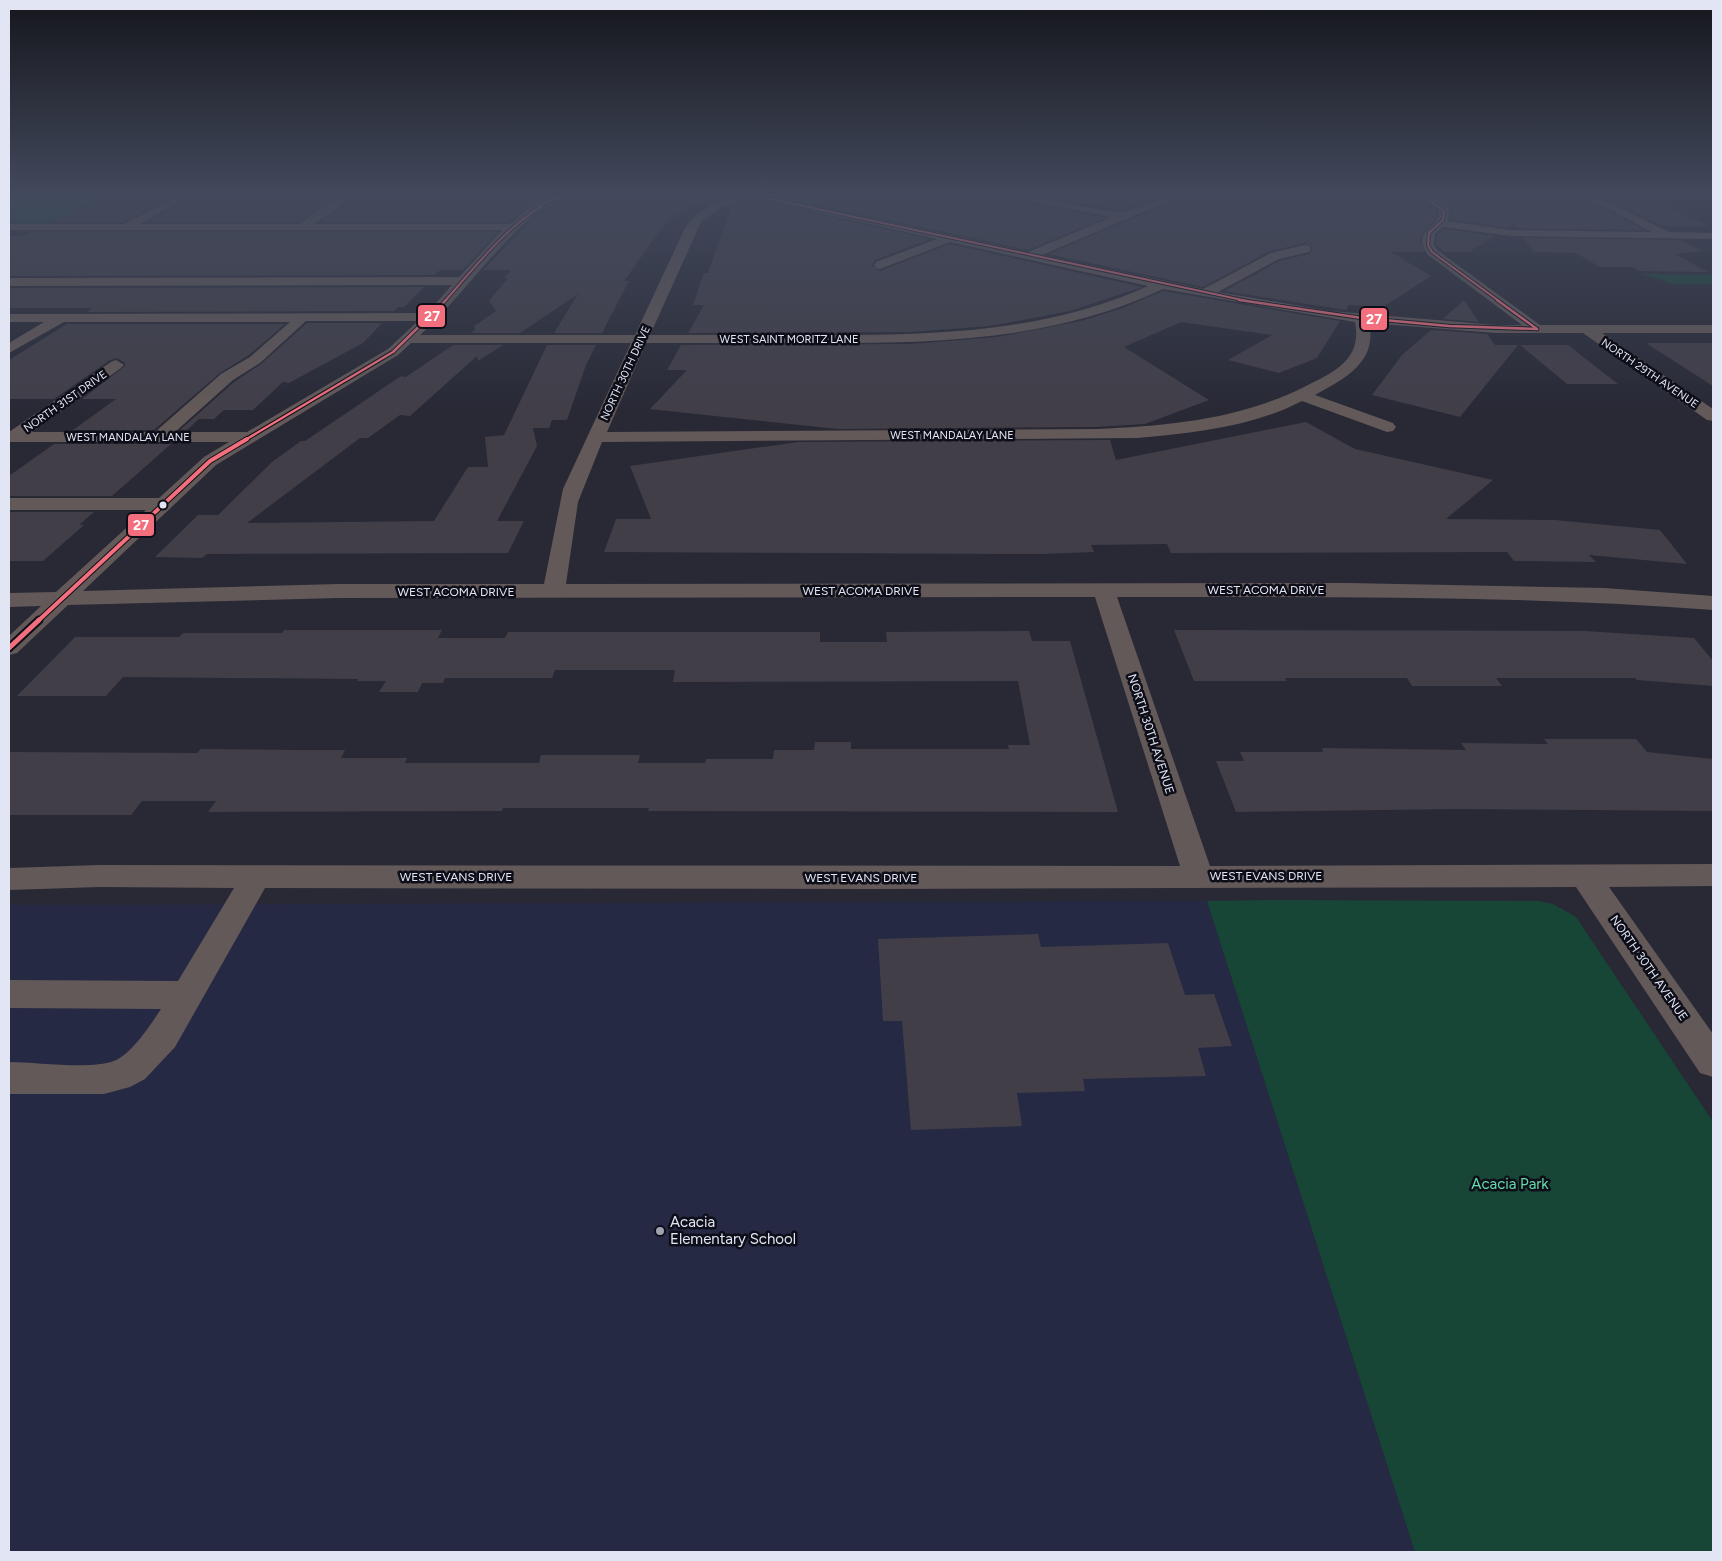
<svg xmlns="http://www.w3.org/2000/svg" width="1722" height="1561" viewBox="0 0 1722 1561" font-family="Figtree,sans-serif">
<rect width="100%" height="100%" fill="#282935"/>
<path fill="#262943" d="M 1207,901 L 1415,1552 L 9,1552 L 9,905 Z"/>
<g fill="#174637">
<path d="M 9,194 L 109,194 L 48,223 L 9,223 Z"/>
<path d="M 1642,274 L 1713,275 L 1713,284 L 1673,284 Z"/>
<path d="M 1271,900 L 1538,901 L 1553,904 L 1576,917 L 1713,1122 L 1713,1552 L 1415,1552 L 1207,901 Z"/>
</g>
<g fill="#413e48">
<path d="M 123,194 L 179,194 L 124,222 L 51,222 L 79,209 L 87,209 Z"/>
<path d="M 196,194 L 343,194 L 298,222 L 147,222 Z"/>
<path d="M 361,194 L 555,194 L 535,202 L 509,222 L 320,222 Z"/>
<path d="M 569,194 L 710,194 L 666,222 L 624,281 L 629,281 L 602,333 L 554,333 L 578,294 L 520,333 L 471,333 L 475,330 L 474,326 L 496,311 L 489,301 L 508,278 L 504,278 L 511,270 L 483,270 L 533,218 L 562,201 Z"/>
<path d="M 766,194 L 958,194 L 1017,203 L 1018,201 L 1106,218 L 1028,250 Z"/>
<path d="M 1025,194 L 1171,194 L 1120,210 Z"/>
<path d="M 1184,194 L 1226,194 L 1233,199 L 1245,201 L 1255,198 L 1254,194 L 1415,195 L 1437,212 L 1434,221 L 1422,234 L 1420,240 L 1425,252 L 1391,252 L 1431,276 L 1383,307 L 1349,305 L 1346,310 L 1224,291 L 1280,261 L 1309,254 L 1313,248 L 1305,243 L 1270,251 L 1203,287 L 1048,254 L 1182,198 Z"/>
<path d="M 1578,194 L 1644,230 L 1516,228 L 1513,224 L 1507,228 L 1450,219 L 1451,210 L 1444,202 L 1432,195 Z"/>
<path d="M 1597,194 L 1639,194 L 1710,226 L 1662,226 Z"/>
<path d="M 752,200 L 930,239 L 875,260 L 872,266 L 880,271 L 950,244 L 1142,287 L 1070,311 L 991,326 L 910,332 L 688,333 L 704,305 L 693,305 L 704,273 L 708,273 L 732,206 Z"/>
<path d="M 1444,229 L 1495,236 L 1469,252 L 1444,252 L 1436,245 L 1437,235 Z"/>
<path d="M 30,232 L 498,232 L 463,270 L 440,270 L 435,275 L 9,276 L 9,236 L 23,236 Z"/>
<path d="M 1523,238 L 1680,240 L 1703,251 L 1675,254 L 1708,272 L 1639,271 L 1633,267 L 1600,267 L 1576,253 L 1534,252 Z"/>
<path d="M 424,287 L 404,307 L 398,307 L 394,311 L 87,312 L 93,308 L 9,308 L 9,288 Z"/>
<path d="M 1163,291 L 1340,321 L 1317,358 L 1279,373 L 1228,360 L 1272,335 L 1181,322 L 1124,347 L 1209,400 L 1145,424 L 1097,427 L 837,429 L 650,409 L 687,370 L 667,370 L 681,345 L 911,344 L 997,337 L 1081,321 L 1123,308 Z"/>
<path d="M 1464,300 L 1479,322 L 1443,319 Z"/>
<path d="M 307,323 L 382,323 L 363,343 L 289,383 L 283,382 L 253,410 L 224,410 L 214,419 L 199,419 L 187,430 L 180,430 L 234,382 L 261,364 Z"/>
<path d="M 67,324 L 285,324 L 249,355 L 220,373 L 154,430 L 73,430 L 116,399 L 82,399 L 125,366 L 125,363 L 117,358 L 110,360 L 54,399 L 9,399 L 9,360 Z"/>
<path d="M 1431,330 L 1487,334 L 1495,345 L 1518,345 L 1460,417 L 1372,395 L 1402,355 Z"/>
<path d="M 1648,343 L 1713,343 L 1713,386 L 1649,345 Z"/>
<path d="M 453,345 L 503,345 L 478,361 L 477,356 L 410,416 L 400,415 L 368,438 L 360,438 L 247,523 L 434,521 L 468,467 L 488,467 L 485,437 L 504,435 L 547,345 L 596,345 L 586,365 L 567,420 L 552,420 L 549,428 L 533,428 L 537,446 L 497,521 L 524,521 L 508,553 L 207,554 L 202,558 L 155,557 L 198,515 L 218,515 L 272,462 L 301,441 L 305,441 L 401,376 L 406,377 Z"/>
<path d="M 1520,345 L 1568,345 L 1618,384 L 1567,384 Z"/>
<path d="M 1306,422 L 1355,449 L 1493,480 L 1446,519 L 1555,520 L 1660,530 L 1687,564 L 1589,555 L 1596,562 L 1514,561 L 1507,552 L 1171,553 L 1167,544 L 1091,545 L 1094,552 L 1041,554 L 604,552 L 616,519 L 651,519 L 630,466 L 798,442 L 1110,440 L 1116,460 Z"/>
<path d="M 54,444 L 171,444 L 112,496 L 9,496 L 9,476 Z"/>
<path d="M 9,512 L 94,512 L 79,525 L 84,525 L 43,561 L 9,561 Z"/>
<path d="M 284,630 L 442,630 L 438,638 L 505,638 L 508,632 L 820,632 L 820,642 L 887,642 L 886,632 L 1029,631 L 1032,641 L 1070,641 L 1118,812 L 648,811 L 649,808 L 503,808 L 502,811 L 208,812 L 216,801 L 142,801 L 131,815 L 9,815 L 9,752 L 197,753 L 201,749 L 297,750 L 345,750 L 341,758 L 407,758 L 405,763 L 539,763 L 541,755 L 640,755 L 638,763 L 705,763 L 706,759 L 773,759 L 774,750 L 814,750 L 815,742 L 851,742 L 851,749 L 1009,749 L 1008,745 L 1030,745 L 1018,681 L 673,682 L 675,670 L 555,670 L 552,678 L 445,678 L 443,683 L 422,683 L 418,692 L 379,692 L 386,681 L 357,681 L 358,679 L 123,677 L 106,696 L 17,696 L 75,637 L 179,637 L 183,633 L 282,633 Z"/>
<path d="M 1174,630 L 1585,631 L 1694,638 L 1713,661 L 1713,686 L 1637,680 L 1635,678 L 1496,678 L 1502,686 L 1412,686 L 1407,678 L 1285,678 L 1287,681 L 1194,681 Z"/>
<path d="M 1544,739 L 1636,739 L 1647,752 L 1713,759 L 1713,811 L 1455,809 L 1236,812 L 1216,761 L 1244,761 L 1240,752 L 1323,752 L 1322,748 L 1466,750 L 1461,743 L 1548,744 Z"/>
<path d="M 1038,934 L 1041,947 L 1168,943 L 1185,995 L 1214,994 L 1232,1046 L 1198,1048 L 1206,1076 L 1083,1079 L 1085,1091 L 1017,1093 L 1022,1126 L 911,1130 L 902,1021 L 883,1021 L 878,939 Z"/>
</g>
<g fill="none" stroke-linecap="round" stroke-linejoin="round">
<g fill="#635958" fill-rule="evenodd">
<path d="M 182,194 L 194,194 L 140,224 L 299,224 L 334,200 L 347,194 L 359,194 L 314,224 L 510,224 C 527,209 543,194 567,194 C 562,201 541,209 532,217 C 490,253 461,297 420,335 L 635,335 L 685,228 C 703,203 731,194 759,194 L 1028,252 L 1112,217 L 1008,197 L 1003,194 C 1043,194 1081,209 1120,212 C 1134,213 1160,194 1182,194 L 1181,196 L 1042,255 L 1203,289 L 1271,253 L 1305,245 L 1309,246 L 1311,249 L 1309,252 L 1279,259 L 1218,292 L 1330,311 L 1496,325 L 1522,325 L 1428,255 C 1410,228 1440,230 1439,211 L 1416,194 C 1430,194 1441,199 1450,211 L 1448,221 L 1510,230 L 1652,232 L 1580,194 L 1592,194 L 1669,232 L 1713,233 L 1713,239 L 1510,236 L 1443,227 L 1435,234 L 1434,245 L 1437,250 L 1540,325 L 1713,325 L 1713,333 L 1602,333 L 1713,409 L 1713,421 L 1707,420 L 1583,333 L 1496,333 L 1369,323 C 1378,362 1344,379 1315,395 L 1393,423 L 1396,427 L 1393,431 L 1387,432 L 1302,401 C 1252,427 1192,433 1137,438 L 602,442 L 578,502 L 566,584 L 1348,583 L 1604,588 L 1713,596 L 1713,610 C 1515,595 1316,597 1117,597 L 1210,866 L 1713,864 L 1713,886 L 1609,887 L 1713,1034 L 1713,1077 L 1700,1073 L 1576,887 L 873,889 L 265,888 L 175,1047 L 145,1079 L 130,1087 L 104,1094 L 9,1094 L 9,1062 C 36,1062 90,1070 114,1061 C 132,1054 151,1024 161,1009 L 9,1008 L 9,980 L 178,981 L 234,888 L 100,887 L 9,890 L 9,868 L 100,865 L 1180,866 L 1095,597 L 338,598 L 68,605 L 17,653 L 9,655 L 9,636 L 41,606 L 9,607 L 9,593 L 56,592 L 146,510 L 9,510 L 9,498 L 159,498 L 204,457 L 229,442 L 9,442 L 9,432 L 111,362 L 116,360 L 124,365 L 121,368 L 32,432 L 155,432 L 221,374 L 250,357 L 290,322 L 64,322 L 9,353 L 9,343 L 44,322 L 9,322 L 9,314 L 427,313 L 452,285 L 9,286 L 9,278 L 459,277 L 502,230 L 9,230 L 9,224 L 124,224 ZM 752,198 L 937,239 L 876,262 L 874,265 L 876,268 L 880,269 L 950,242 L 1148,286 C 1047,332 938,335 828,335 C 769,335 709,335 650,335 L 701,222 L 721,207 ZM 1163,289 L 1355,322 C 1362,358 1337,371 1308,385 C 1242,419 1171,426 1097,429 L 607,432 L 646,343 C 705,343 765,343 824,343 C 941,343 1055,340 1163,289 ZM 306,321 L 418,321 L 388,349 L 247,432 L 175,432 L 233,380 L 260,363 ZM 411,343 L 631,343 L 563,489 L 544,584 L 338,584 L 83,591 L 216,465 L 398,355 Z"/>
<path d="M 1228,194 L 1252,194 L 1254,196 C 1248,201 1234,199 1228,194 Z"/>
</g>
<defs>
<g id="bus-1-far3">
<path d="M 747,194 L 1247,301"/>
<path d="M 1421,194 L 1444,211 L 1443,220 L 1429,233 L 1428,245 L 1432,252 L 1499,301"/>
<path d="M 445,301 C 481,260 512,219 562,194"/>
</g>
<g id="bus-1-far2">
<path d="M 1239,300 L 1362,318 L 1449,326 L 1537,329"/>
<path d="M 1497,300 L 1537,329"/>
<path d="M 245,440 L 393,352 L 446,300"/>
</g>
<path id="bus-1-far1" d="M 38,621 L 210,461 L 247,439"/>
<path id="bus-1" d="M 9,648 L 39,620"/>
</defs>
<use href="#bus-1-far3" stroke="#0d0e18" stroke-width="4"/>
<use href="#bus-1-far2" stroke="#0d0e18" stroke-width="4.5"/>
<use href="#bus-1-far1" stroke="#0d0e18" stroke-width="6"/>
<use href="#bus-1" stroke="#0d0e18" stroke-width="9"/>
<use href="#bus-1-far3" stroke="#f46f7d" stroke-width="2"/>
<use href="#bus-1-far2" stroke="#f46f7d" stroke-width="2.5"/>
<use href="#bus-1-far1" stroke="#f46f7d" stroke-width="4"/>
<use href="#bus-1" stroke="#f46f7d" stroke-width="5"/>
</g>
<linearGradient id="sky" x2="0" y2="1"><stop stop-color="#16171d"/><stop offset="0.47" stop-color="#42495c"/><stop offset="1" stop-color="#42495c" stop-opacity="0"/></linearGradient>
<rect width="1722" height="412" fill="url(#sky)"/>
<circle fill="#e2e5f4" stroke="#0d0e18" stroke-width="2" cx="163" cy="505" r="4.5"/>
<circle fill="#a1a3b1" stroke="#0d0e18" stroke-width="2" cx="660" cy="1231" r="5"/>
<g text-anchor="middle" stroke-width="5" stroke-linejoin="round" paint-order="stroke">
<g font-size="11" fill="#e2e5f4" stroke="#0d0e18">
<text x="789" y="343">WEST SAINT MORITZ LANE</text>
<text transform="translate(625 373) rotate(-65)" y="4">NORTH 30TH DRIVE</text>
<text transform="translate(1650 373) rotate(34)" y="4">NORTH 29TH AVENUE</text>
<text transform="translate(65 401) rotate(-35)" y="4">NORTH 31ST DRIVE</text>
<text x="952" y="439">WEST MANDALAY LANE</text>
<text x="128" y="441">WEST MANDALAY LANE</text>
</g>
<g font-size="12" fill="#e2e5f4" stroke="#0d0e18">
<text x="1266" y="594">WEST ACOMA DRIVE</text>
<text x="861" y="595">WEST ACOMA DRIVE</text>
<text x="456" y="596">WEST ACOMA DRIVE</text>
<text transform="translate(1151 734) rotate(72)" y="4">NORTH 30TH AVENUE</text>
<text x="1266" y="880">WEST EVANS DRIVE</text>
<text x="456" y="881">WEST EVANS DRIVE</text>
<text x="861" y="882">WEST EVANS DRIVE</text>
<text transform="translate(1649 968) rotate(55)" y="4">NORTH 30TH AVENUE</text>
</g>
<g font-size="15" fill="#62daab" stroke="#0d0e18">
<text x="1510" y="1189">Acacia Park</text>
</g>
<g font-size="15" fill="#e2e5f4" stroke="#0d0e18" text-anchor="start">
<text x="670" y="1227">Acacia<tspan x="670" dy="17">Elementary School</tspan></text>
</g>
</g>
<g stroke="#0d0e18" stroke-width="2">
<rect x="417" y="304" width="29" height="24" rx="5" fill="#f46f7d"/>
<rect x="1360" y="307" width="28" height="24" rx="5" fill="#f46f7d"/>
<rect x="127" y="513" width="28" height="24" rx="5" fill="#f46f7d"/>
</g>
<g font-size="14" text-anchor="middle" font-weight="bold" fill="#fff">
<text x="432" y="321">27</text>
<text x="1374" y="324">27</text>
<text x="141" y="530">27</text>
</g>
<rect width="1722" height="1561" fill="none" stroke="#e2e5f4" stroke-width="20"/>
</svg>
